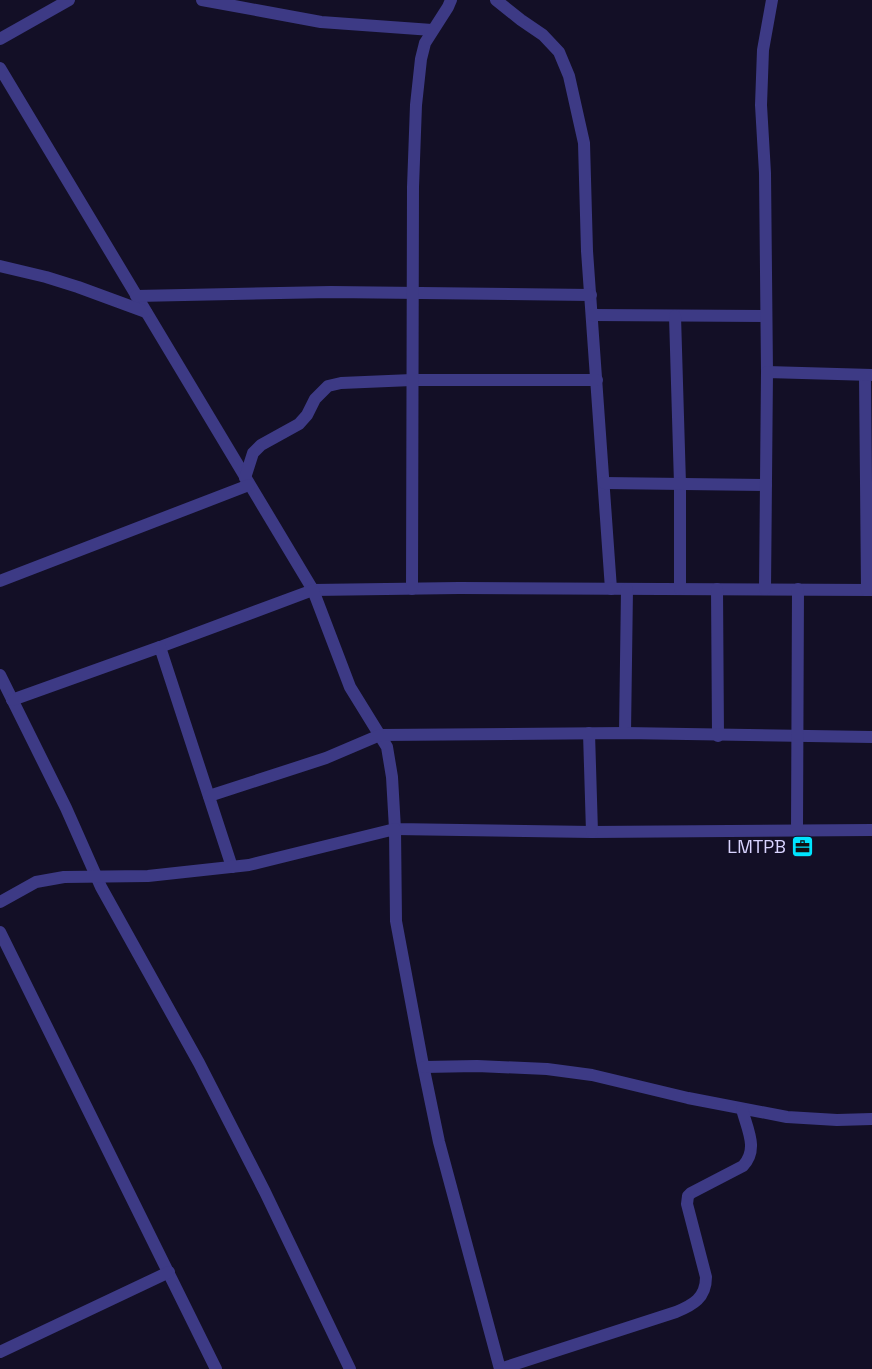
<svg xmlns="http://www.w3.org/2000/svg" width="872" height="1369" viewBox="0 0 872 1369" font-family="'Space Grotesk',sans-serif">
<rect width="100%" height="100%" fill="#130f26"/>
<g fill="none" stroke-linecap="round" stroke-linejoin="round">
<g stroke="#3d3a85" stroke-width="12">
<path d="M 202,0 L 321,22 L 432,30"/>
<path d="M 496,0 L 521,20 L 543,35 L 559,52 L 569,76 L 584,143 L 587,251 L 611,589"/>
<path d="M 0,39 L 69,0"/>
<path d="M 0,68 L 313,590 L 459,588 L 872,590"/>
<path d="M 0,266 L 46,277 L 78,287 L 146,312"/>
<path d="M 136,296 L 331,292 L 591,295"/>
<path d="M 592,315 L 766,316"/>
<path d="M 675,316 L 680,484 L 680,589"/>
<path d="M 767,372 L 765,173 L 761,105 L 763,50 L 772,0"/>
<path d="M 865,375 L 867,590"/>
<path d="M 245,478 L 253,453 L 261,445 L 299,424 L 307,415 L 315,399 L 328,386 L 341,383 L 412,380 L 597,380"/>
<path d="M 604,483 L 766,485"/>
<path d="M 0,581 L 249,485"/>
<path d="M 412,589 L 413,187 L 416,105 L 421,59 L 425,43 L 448,7 L 451,0"/>
<path d="M 717,589 L 718,736"/>
<path d="M 765,589 L 767,372 L 872,375"/>
<path d="M 160,647 L 313,590 L 350,687 L 387,747 L 392,777 L 395,829 L 592,832 L 872,830"/>
<path d="M 0,675 L 66,808 L 101,887 L 199,1063 L 265,1192 L 350,1369"/>
<path d="M 12,700 L 160,647 L 232,867"/>
<path d="M 589,733 L 592,832"/>
<path d="M 625,733 L 627,589"/>
<path d="M 209,796 L 326,758 L 380,735 L 625,733 L 872,737"/>
<path d="M 797,830 L 798,589"/>
<path d="M 0,902 L 36,882 L 64,877 L 148,876 L 249,865 L 395,829 L 396,921 L 422,1060 L 439,1142 L 500,1369"/>
<path d="M 0,932 L 216,1369"/>
<path d="M 424,1067 L 477,1066 L 547,1069 L 592,1075 L 688,1098 L 787,1117 L 837,1120 L 872,1119"/>
<path d="M 0,1352 L 169,1272"/>
<path d="M 500,1369 L 676,1312 C 693,1305 706,1298 706,1277 L 687,1204 L 688,1196 L 691,1193 L 743,1166 C 759,1149 747,1129 742,1109"/>
</g>
</g>
<defs>
<symbol id="office-square" viewBox="-11 -11 22 22"><rect x="-9" y="-9" width="18" height="18" rx="4" fill="#00e5ff" stroke="#130f26"/><path d="M-6-3h4V-5.5h4V-3h4V5H-6ZM-1-4.5V-3h2v-1.5ZM-6 0V1H6V0Z" fill="#111"/></symbol>
</defs>
<g fill-rule="evenodd">
<use href="#office-square" x="790" y="834" width="25" height="25"/>
</g>
<g text-anchor="middle" stroke-width="4" stroke-linejoin="round" paint-order="stroke">
<g font-size="18" fill="#d9d4ff" stroke="#130f26" text-anchor="end">
<text x="786" y="853">LMTPB</text>
</g>
</g>
</svg>
